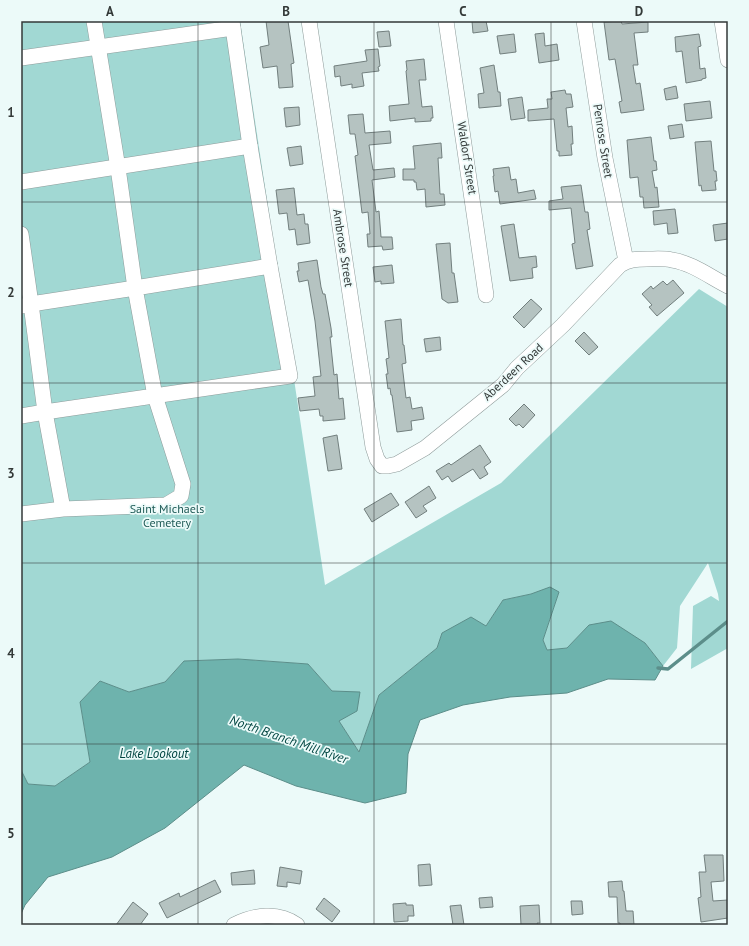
<svg xmlns="http://www.w3.org/2000/svg" width="749" height="946" viewBox="0 0 749 946" font-family="'PT Sans',sans-serif">
<rect width="100%" height="100%" fill="#ecfaf9"/>
<path fill="#a1d8d3" d="M 21,21 L 240,21 L 325,585 L 501,483 L 699,289 L 728,307 L 728,648 L 691,669 L 693,606 L 711,596 L 719,601 L 718,594 L 708,563 L 680,606 L 677,648 L 663,666 L 645,643 L 589,625 L 567,648 L 547,650 L 543,640 L 559,592 L 531,594 L 503,600 L 486,626 L 442,633 L 437,648 L 379,695 L 359,752 L 339,721 L 332,691 L 308,664 L 238,659 L 184,661 L 165,682 L 129,692 L 100,681 L 80,702 L 90,762 L 55,786 L 28,784 L 21,770 Z"/>
<path fill="#6eb3ad" stroke="#5c8e8a" d="M 550,587 L 559,592 L 543,640 L 547,650 L 567,648 L 589,625 L 611,621 L 645,643 L 663,666 L 655,680 L 608,679 L 567,693 L 510,697 L 463,705 L 420,720 L 408,754 L 406,793 L 365,803 L 296,786 L 244,765 L 165,828 L 112,857 L 48,877 L 25,905 L 21,914 L 21,770 L 28,784 L 55,786 L 90,762 L 80,702 L 100,681 L 129,692 L 165,682 L 184,661 L 238,659 L 308,664 L 332,691 L 360,692 L 357,711 L 339,721 L 359,752 L 379,695 L 437,648 L 442,633 L 471,617 L 486,626 L 503,600 L 531,594 Z"/>
<g fill="none" stroke-linecap="round" stroke-linejoin="round">
<path stroke="#5c8e8a" stroke-width="3.5" d="M 658,668 L 668,669 L 728,621"/>
</g>
<g fill="#b5c3c1" stroke="#727f7e">
<path d="M 266,21 L 288,21 L 294,63 L 291,64 L 293,87 L 279,88 L 277,66 L 263,68 L 260,47 L 269,45 Z"/>
<path d="M 472,21 L 486,21 L 488,31 L 473,33 Z"/>
<path d="M 621,21 L 622,24 L 648,22 L 648,32 L 634,33 L 638,65 L 633,65 L 636,84 L 640,83 L 644,110 L 621,113 L 619,102 L 622,101 L 615,59 L 609,60 L 604,22 Z"/>
<path d="M 389,31 L 391,46 L 379,47 L 377,32 Z"/>
<path d="M 544,33 L 545,46 L 557,44 L 559,60 L 539,63 L 535,34 Z"/>
<path d="M 514,34 L 516,52 L 500,54 L 497,36 Z"/>
<path d="M 699,34 L 701,46 L 698,47 L 700,69 L 705,68 L 706,78 L 702,79 L 702,80 L 686,83 L 682,51 L 676,52 L 675,37 Z"/>
<path d="M 378,49 L 380,66 L 378,67 L 379,71 L 362,73 L 364,86 L 352,88 L 352,84 L 341,86 L 340,76 L 335,77 L 334,66 L 367,61 L 365,50 Z"/>
<path d="M 424,59 L 426,80 L 419,80 L 422,107 L 432,106 L 433,118 L 431,118 L 431,121 L 415,122 L 415,118 L 390,121 L 389,106 L 409,104 L 406,71 L 407,70 L 406,61 Z"/>
<path d="M 494,65 L 498,92 L 500,92 L 501,106 L 479,108 L 478,94 L 484,93 L 480,68 Z"/>
<path d="M 676,86 L 678,98 L 666,100 L 664,89 Z"/>
<path d="M 565,90 L 566,94 L 571,94 L 573,107 L 566,108 L 568,127 L 572,126 L 573,144 L 571,144 L 572,155 L 559,156 L 559,151 L 557,151 L 554,119 L 528,121 L 528,110 L 548,108 L 547,99 L 552,99 L 551,92 Z"/>
<path d="M 522,97 L 525,118 L 511,120 L 508,99 Z"/>
<path d="M 710,101 L 712,118 L 686,121 L 684,104 Z"/>
<path d="M 299,107 L 300,125 L 286,127 L 284,108 Z"/>
<path d="M 363,114 L 365,133 L 390,131 L 391,143 L 369,145 L 373,170 L 394,168 L 395,177 L 372,180 L 376,212 L 379,211 L 381,237 L 392,237 L 393,249 L 383,250 L 382,246 L 368,247 L 367,234 L 370,234 L 368,212 L 362,213 L 355,156 L 358,155 L 355,134 L 350,134 L 348,115 Z"/>
<path d="M 682,124 L 684,137 L 670,139 L 668,126 Z"/>
<path d="M 651,137 L 654,161 L 656,161 L 657,170 L 652,171 L 655,188 L 657,187 L 659,207 L 644,208 L 643,197 L 640,197 L 638,177 L 630,178 L 627,140 Z"/>
<path d="M 711,141 L 714,171 L 716,171 L 717,181 L 715,181 L 716,190 L 702,191 L 701,185 L 699,186 L 695,142 Z"/>
<path d="M 441,143 L 442,158 L 438,158 L 440,194 L 444,194 L 445,205 L 426,207 L 425,189 L 417,190 L 416,182 L 414,182 L 414,180 L 403,180 L 403,169 L 415,169 L 413,146 Z"/>
<path d="M 301,146 L 303,164 L 290,166 L 287,148 Z"/>
<path d="M 509,167 L 511,180 L 516,179 L 518,193 L 534,190 L 536,199 L 500,204 L 498,191 L 495,192 L 493,176 L 494,176 L 493,169 Z"/>
<path d="M 581,185 L 585,212 L 588,212 L 590,229 L 587,230 L 593,266 L 576,269 L 572,244 L 575,243 L 571,208 L 549,210 L 549,201 L 563,199 L 561,187 Z"/>
<path d="M 294,188 L 297,215 L 304,214 L 305,224 L 308,224 L 310,243 L 297,245 L 295,229 L 289,230 L 287,213 L 279,214 L 276,190 Z"/>
<path d="M 675,209 L 678,233 L 668,234 L 667,223 L 654,225 L 653,211 Z"/>
<path d="M 728,223 L 728,239 L 715,241 L 713,225 Z"/>
<path d="M 514,224 L 519,258 L 536,256 L 537,267 L 532,268 L 533,278 L 510,281 L 501,226 Z"/>
<path d="M 450,243 L 452,273 L 454,273 L 458,302 L 448,303 L 442,299 L 436,244 Z"/>
<path d="M 317,260 L 321,287 L 323,294 L 325,294 L 331,328 L 332,337 L 330,337 L 334,375 L 337,374 L 339,399 L 343,398 L 345,419 L 323,421 L 323,416 L 320,416 L 319,409 L 300,411 L 298,398 L 315,396 L 313,377 L 321,376 L 315,321 L 308,280 L 299,282 L 297,271 L 299,271 L 298,263 Z"/>
<path d="M 392,265 L 394,283 L 381,284 L 381,281 L 375,282 L 373,267 Z"/>
<path d="M 673,280 L 684,293 L 657,316 L 649,307 L 652,305 L 642,294 L 651,286 L 653,289 L 663,281 L 667,285 Z"/>
<path d="M 531,299 L 542,309 L 524,328 L 513,317 Z"/>
<path d="M 401,319 L 403,345 L 404,345 L 406,363 L 402,364 L 406,398 L 410,397 L 412,409 L 422,407 L 424,419 L 411,421 L 412,430 L 397,432 L 392,395 L 391,395 L 390,388 L 388,389 L 386,374 L 388,374 L 386,359 L 389,358 L 385,321 Z"/>
<path d="M 584,332 L 598,347 L 589,355 L 575,341 Z"/>
<path d="M 440,337 L 441,350 L 426,352 L 424,339 Z"/>
<path d="M 524,404 L 535,415 L 523,428 L 519,424 L 516,426 L 509,419 Z"/>
<path d="M 337,435 L 342,469 L 328,471 L 323,438 Z"/>
<path d="M 480,445 L 491,462 L 484,467 L 488,474 L 480,479 L 473,469 L 452,482 L 448,476 L 442,480 L 436,471 L 449,463 L 451,465 Z"/>
<path d="M 429,486 L 436,498 L 423,506 L 427,511 L 416,518 L 405,502 Z"/>
<path d="M 391,493 L 399,505 L 372,522 L 364,509 Z"/>
<path d="M 704,855 L 723,855 L 724,881 L 711,882 L 713,901 L 728,900 L 728,918 L 701,922 L 698,898 L 701,897 L 699,872 L 706,872 Z"/>
<path d="M 430,864 L 432,885 L 419,886 L 418,865 Z"/>
<path d="M 280,867 L 302,871 L 300,884 L 287,882 L 287,887 L 277,886 Z"/>
<path d="M 254,870 L 255,884 L 232,885 L 231,873 Z"/>
<path d="M 215,880 L 221,892 L 167,918 L 159,903 L 179,893 L 180,897 Z"/>
<path d="M 622,881 L 623,891 L 624,891 L 626,911 L 633,911 L 634,925 L 620,925 L 620,923 L 618,923 L 617,897 L 609,897 L 608,882 Z"/>
<path d="M 492,897 L 493,907 L 480,908 L 479,898 Z"/>
<path d="M 324,898 L 340,911 L 332,922 L 316,909 Z"/>
<path d="M 571,901 L 582,901 L 583,914 L 572,915 Z"/>
<path d="M 133,902 L 148,914 L 140,925 L 116,925 Z"/>
<path d="M 406,903 L 406,905 L 413,905 L 414,916 L 408,916 L 408,921 L 394,922 L 393,904 Z"/>
<path d="M 461,905 L 464,925 L 453,925 L 450,906 Z"/>
<path d="M 539,905 L 540,923 L 537,923 L 538,925 L 521,925 L 520,906 Z"/>
</g>
<g fill="none" stroke-linecap="round" stroke-linejoin="round">
<defs>
<g id="minor">
<path d="M 232,21 L 250,146 L 270,266"/>
<path d="M 309,21 L 373,447 L 377,459 L 382,466 L 388,466 L 397,464 L 425,448 L 503,385 L 517,368 L 563,325 L 620,265 C 629,259 637,259 647,259 C 655,259 664,258 672,260 C 692,263 710,277 728,286"/>
<path d="M 446,21 L 486,295"/>
<path d="M 584,21 L 605,158 L 626,261"/>
<path d="M 722,21 L 728,60"/>
<path d="M 21,58 L 233,28"/>
<path d="M 21,182 L 250,146"/>
<path d="M 21,234 L 31,304 L 22,306"/>
<path d="M 21,416 L 45,412 L 31,304 L 135,288 L 118,168 L 94,21"/>
<path d="M 21,514 L 63,509 L 45,412 L 290,376 L 270,266 L 135,288 L 155,396 L 183,484 L 181,496 L 166,505 L 63,509"/>
<path d="M 234,925 C 254,915 278,911 297,925"/>
</g>
</defs>
<use href="#minor" stroke="#8f9c9b" stroke-width="16"/>
<use href="#minor" stroke="#fff" stroke-width="15"/>
</g>
<path fill="none" stroke="#333938" stroke-width="1" stroke-opacity="0.55" d="M 198,21 L 198,925M 374,21 L 374,925M 551,21 L 551,925M 21,202 L 728,202M 21,383 L 728,383M 21,563 L 728,563M 21,744 L 728,744"/>
<g text-anchor="middle" stroke-width="3.5" stroke-linejoin="round" paint-order="stroke">
<g font-size="12" fill="#333938" stroke="#ecfaf9">
<text transform="translate(603 141) rotate(81)" y="4">Penrose Street</text>
<text transform="translate(467 158) rotate(81)" y="4">Waldorf Street</text>
<text transform="translate(343 248) rotate(81)" y="4">Ambrose Street</text>
<text transform="translate(513 372) rotate(-43)" y="4">Aberdeen Road</text>
</g>
<g font-size="12" fill="#205b57" stroke="#ecfaf9">
<text x="167" y="513">Saint Michaels<tspan x="167" dy="14">Cemetery</tspan></text>
</g>
<g font-size="13" font-style="italic" fill="#014541" stroke="#ecfaf9">
<text transform="translate(289 739) rotate(19)" y="5">North Branch Mill River</text>
<text x="154" y="758">Lake Lookout</text>
</g>
</g>
<rect width="749" height="946" fill="none" stroke="#ecfaf9" stroke-width="44"/>
<rect x="22" y="22" width="705" height="902" fill="none" stroke="#333938" stroke-width="1.5"/>
<g font-size="13" text-anchor="middle" font-weight="bold" fill="#333938">
<text x="110" y="16">A</text>
<text x="286" y="16">B</text>
<text x="463" y="16">C</text>
<text x="639" y="16">D</text>
<text x="11" y="117">1</text>
<text x="11" y="297">2</text>
<text x="11" y="478">3</text>
<text x="11" y="658">4</text>
<text x="11" y="838">5</text>
</g>
</svg>
